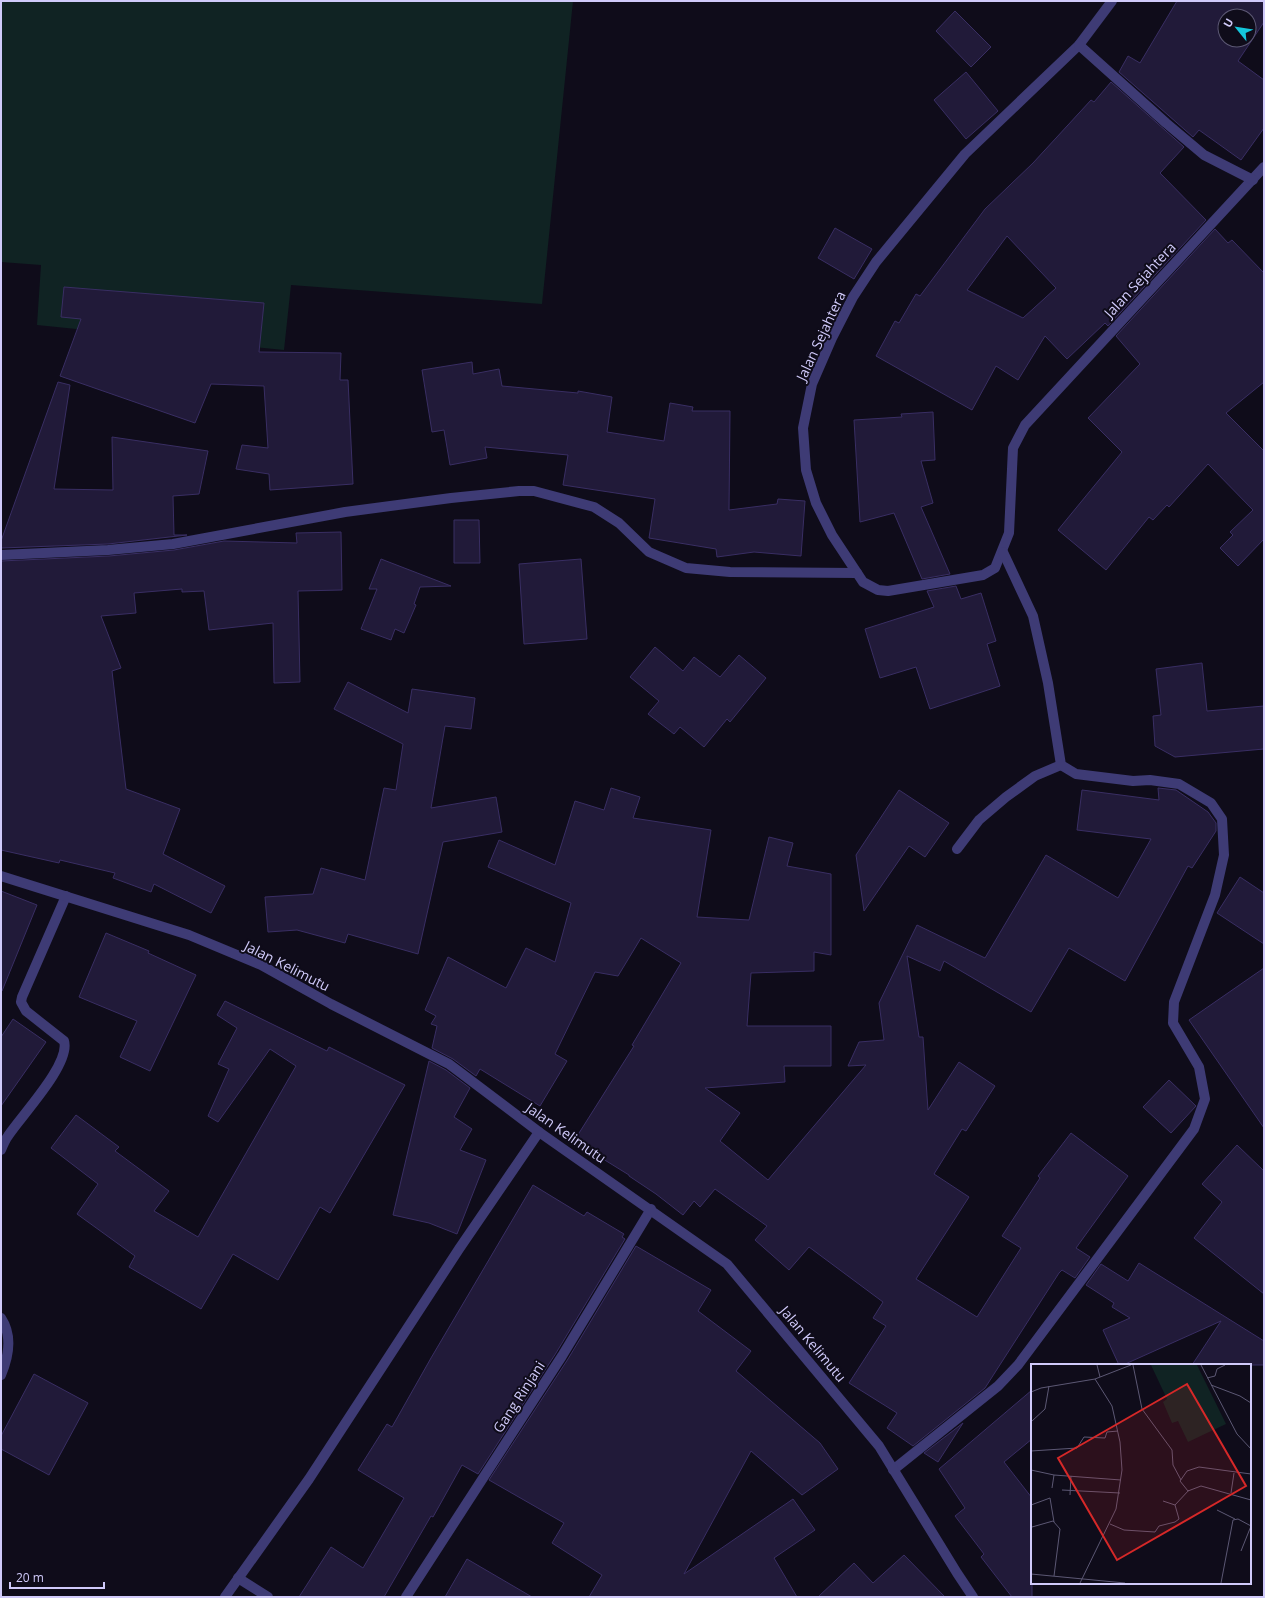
<svg xmlns="http://www.w3.org/2000/svg" width="1265" height="1598" viewBox="0 0 1265 1598" font-family="'Open Sans',sans-serif">
<rect width="100%" height="100%" fill="#0f0c1a"/>
<path fill="#102323" d="M 1,1 L 573,1 L 542,304 L 291,285 L 284,350 L 37,325 L 41,265 L 1,262 Z"/>
<g fill="#211a39" stroke="#392e63" fill-rule="evenodd">
<path d="M 1177,1 L 1264,1 L 1264,22 L 1238,61 L 1264,80 L 1264,128 L 1241,160 L 1199,130 L 1193,137 L 1119,72 L 1128,56 L 1140,63 ZM 1225,16 L 1249,16 L 1249,40 L 1225,40 Z"/>
<path d="M 955,11 L 991,47 L 971,67 L 936,31 Z"/>
<path d="M 966,72 L 998,111 L 966,139 L 934,100 Z"/>
<path d="M 1111,82 L 1184,147 L 1160,173 L 1206,220 L 1108,326 L 1105,323 L 1067,359 L 1045,336 L 1018,380 L 996,366 L 972,410 L 876,356 L 895,321 L 899,323 L 916,294 L 920,296 L 985,209 L 1033,163 L 1091,100 L 1094,102 ZM 1007,236 L 1056,288 L 1023,318 L 967,290 Z"/>
<path d="M 835,228 L 872,249 L 854,279 L 818,258 Z"/>
<path d="M 1215,229 L 1228,243 L 1232,240 L 1264,273 L 1264,382 L 1226,413 L 1264,451 L 1264,539 L 1238,566 L 1220,548 L 1233,535 L 1230,532 L 1253,510 L 1208,464 L 1169,507 L 1167,505 L 1153,520 L 1149,517 L 1106,570 L 1058,530 L 1122,452 L 1088,418 L 1140,364 L 1116,336 Z"/>
<path d="M 64,287 L 264,303 L 259,352 L 341,353 L 340,380 L 348,380 L 353,484 L 270,490 L 269,474 L 236,469 L 242,445 L 268,448 L 264,386 L 211,384 L 195,423 L 60,376 L 81,319 L 61,317 Z"/>
<path d="M 472,362 L 473,374 L 499,369 L 502,386 L 578,393 L 578,391 L 612,397 L 607,432 L 664,441 L 670,403 L 693,407 L 692,411 L 730,411 L 729,510 L 777,504 L 778,499 L 805,501 L 801,556 L 754,552 L 717,557 L 716,549 L 649,538 L 655,499 L 563,485 L 568,455 L 485,447 L 487,458 L 450,465 L 444,430 L 432,432 L 422,370 Z"/>
<path d="M 58,382 L 70,385 L 54,489 L 113,490 L 112,437 L 208,451 L 199,494 L 173,496 L 174,535 L 187,535 L 108,544 L 1,548 L 1,541 Z"/>
<path d="M 933,412 L 935,460 L 921,461 L 933,503 L 921,507 L 950,574 L 922,579 L 894,513 L 860,522 L 854,420 L 902,417 L 901,414 Z"/>
<path d="M 454,520 L 479,520 L 480,563 L 454,563 Z"/>
<path d="M 341,532 L 342,590 L 298,591 L 300,682 L 274,683 L 273,623 L 209,630 L 204,591 L 182,592 L 182,589 L 134,593 L 136,613 L 101,616 L 121,668 L 112,671 L 126,789 L 180,809 L 163,854 L 225,886 L 211,913 L 154,884 L 151,892 L 113,878 L 115,873 L 60,860 L 59,863 L 1,850 L 1,561 L 109,556 L 174,550 L 224,541 L 297,543 L 296,533 Z"/>
<path d="M 381,559 L 451,586 L 420,587 L 414,604 L 416,605 L 404,633 L 395,629 L 391,640 L 361,629 L 377,589 L 369,589 Z"/>
<path d="M 581,559 L 587,639 L 524,644 L 519,564 Z"/>
<path d="M 956,586 L 961,599 L 981,593 L 996,641 L 987,644 L 1000,686 L 930,709 L 916,667 L 880,678 L 865,629 L 934,607 L 927,591 Z"/>
<path d="M 655,647 L 683,671 L 694,657 L 720,677 L 739,655 L 766,678 L 730,722 L 727,719 L 704,747 L 680,727 L 674,734 L 648,714 L 659,701 L 630,677 Z"/>
<path d="M 1202,663 L 1207,711 L 1264,706 L 1264,749 L 1175,757 L 1155,746 L 1153,716 L 1161,715 L 1156,669 Z"/>
<path d="M 348,682 L 408,713 L 412,689 L 475,698 L 471,729 L 445,726 L 431,808 L 496,797 L 502,832 L 443,842 L 418,954 L 348,934 L 345,943 L 297,930 L 268,932 L 265,897 L 313,894 L 321,868 L 365,880 L 384,788 L 396,790 L 403,744 L 334,709 Z"/>
<path d="M 611,788 L 640,797 L 633,818 L 711,830 L 697,917 L 749,920 L 769,837 L 793,843 L 787,866 L 831,874 L 831,955 L 814,952 L 814,971 L 751,973 L 747,1026 L 831,1026 L 831,1066 L 784,1066 L 785,1082 L 705,1088 L 740,1113 L 720,1141 L 768,1180 L 866,1065 L 848,1066 L 859,1042 L 884,1040 L 879,1003 L 917,925 L 985,958 L 1046,855 L 1118,898 L 1151,839 L 1077,830 L 1082,790 L 1159,800 L 1158,788 L 1176,790 L 1208,812 L 1216,823 L 1216,831 L 1192,868 L 1188,866 L 1125,981 L 1069,948 L 1031,1012 L 944,961 L 940,971 L 907,956 L 919,1037 L 923,1037 L 928,1110 L 959,1062 L 995,1086 L 966,1131 L 962,1129 L 934,1174 L 969,1197 L 916,1279 L 977,1317 L 1021,1248 L 1002,1236 L 1040,1178 L 1038,1176 L 1071,1133 L 1128,1176 L 1076,1248 L 1090,1257 L 1075,1278 L 1062,1270 L 1059,1273 L 985,1388 L 913,1446 L 887,1428 L 897,1413 L 849,1383 L 886,1326 L 873,1318 L 883,1302 L 809,1247 L 789,1270 L 755,1240 L 767,1226 L 715,1189 L 700,1207 L 694,1201 L 683,1215 L 656,1194 L 629,1176 L 629,1175 L 574,1141 L 634,1046 L 632,1045 L 681,963 L 641,938 L 618,976 L 595,972 L 555,1054 L 567,1061 L 540,1106 L 480,1069 L 476,1076 L 453,1059 L 432,1048 L 437,1026 L 431,1024 L 436,1016 L 425,1010 L 448,957 L 506,988 L 526,948 L 555,962 L 571,903 L 488,867 L 499,840 L 555,865 L 575,801 L 604,810 Z"/>
<path d="M 899,790 L 949,823 L 925,857 L 909,846 L 864,911 L 856,855 Z"/>
<path d="M 1240,877 L 1264,893 L 1264,944 L 1217,913 Z"/>
<path d="M 1,891 L 37,905 L 2,991 L 1,991 Z"/>
<path d="M 106,933 L 149,951 L 148,953 L 196,975 L 150,1071 L 120,1057 L 137,1021 L 79,997 Z"/>
<path d="M 1264,968 L 1264,1128 L 1189,1020 Z"/>
<path d="M 225,1001 L 327,1051 L 329,1047 L 405,1085 L 330,1213 L 320,1207 L 278,1280 L 233,1254 L 201,1309 L 129,1267 L 135,1256 L 77,1214 L 98,1184 L 51,1148 L 76,1115 L 119,1147 L 115,1151 L 169,1191 L 154,1211 L 198,1237 L 296,1066 L 270,1049 L 218,1122 L 208,1116 L 229,1069 L 218,1064 L 237,1028 L 217,1015 Z"/>
<path d="M 13,1019 L 46,1042 L 1,1106 L 1,1037 Z"/>
<path d="M 429,1061 L 446,1070 L 470,1088 L 454,1117 L 472,1129 L 460,1150 L 486,1160 L 457,1234 L 429,1223 L 393,1215 Z"/>
<path d="M 1169,1080 L 1196,1106 L 1171,1133 L 1143,1107 Z"/>
<path d="M 1237,1145 L 1264,1171 L 1264,1294 L 1194,1238 L 1222,1202 L 1202,1184 Z"/>
<path d="M 533,1185 L 584,1216 L 587,1212 L 624,1234 L 622,1237 L 625,1239 L 556,1353 L 478,1474 L 462,1465 L 433,1517 L 431,1516 L 384,1597 L 299,1597 L 331,1547 L 363,1568 L 404,1498 L 358,1470 L 387,1424 L 392,1427 L 431,1358 Z"/>
<path d="M 636,1246 L 711,1290 L 698,1311 L 751,1351 L 736,1371 L 820,1443 L 838,1469 L 802,1495 L 751,1451 L 684,1574 L 793,1499 L 815,1530 L 774,1558 L 797,1597 L 589,1597 L 602,1575 L 552,1543 L 564,1523 L 489,1480 L 568,1359 Z"/>
<path d="M 1139,1263 L 1264,1341 L 1264,1365 L 1192,1365 L 1221,1321 L 1123,1365 L 1119,1365 L 1103,1330 L 1130,1318 L 1112,1307 L 1114,1303 L 1086,1285 L 1101,1264 L 1128,1281 Z"/>
<path d="M 34,1374 L 88,1403 L 49,1475 L 1,1449 L 1,1436 Z"/>
<path d="M 1032,1390 L 1032,1439 L 1004,1462 L 1032,1498 L 1032,1597 L 1012,1597 L 981,1557 L 984,1554 L 955,1516 L 965,1508 L 939,1469 Z"/>
<path d="M 963,1423 L 938,1462 L 924,1453 Z"/>
<path d="M 904,1555 L 945,1597 L 818,1597 L 854,1563 L 873,1583 Z"/>
<path d="M 467,1559 L 532,1597 L 445,1597 Z"/>
</g>
<g fill="none" stroke-linecap="round" stroke-linejoin="round">
<g stroke="#3e3b75" stroke-width="10">
<path d="M 1112,1 L 1079,45 L 965,154 L 876,262 L 853,297 L 832,338 L 812,384 L 803,428 L 806,470 L 816,503 L 832,535 L 863,582 L 878,590 L 888,591 L 983,575 L 995,568 L 1009,533 L 1013,448 L 1025,425 L 1264,167"/>
<path d="M 1079,45 L 1166,123 L 1204,155 L 1253,180"/>
<path d="M 1,555 L 108,550 L 173,544 L 345,512 L 451,498 L 519,491 L 534,491 L 594,507 L 619,523 L 649,552 L 686,568 L 730,572 L 857,573"/>
<path d="M 957,849 L 979,820 L 1006,797 L 1035,776 L 1061,765"/>
<path d="M 1,1150 C 3,1145 5,1140 8,1136 C 21,1116 71,1064 64,1041 L 26,1011 L 21,1002 L 22,997 L 66,896"/>
<path d="M 1,1318 C 13,1336 9,1356 1,1375"/>
<path d="M 893,1470 L 998,1386 L 1018,1365 L 1194,1129 L 1205,1099 L 1199,1067 L 1173,1023 L 1174,1002 L 1215,895 L 1224,855 L 1222,819 L 1211,803 L 1179,784 L 1150,780 L 1133,781 L 1076,774 L 1061,765 L 1048,683 L 1033,616 L 1003,552"/>
<path d="M 238,1578 L 268,1597"/>
<path d="M 225,1597 L 309,1479 L 459,1249 L 539,1132"/>
<path d="M 406,1597 L 562,1356 L 651,1209"/>
</g>
<path stroke="#3e3b75" stroke-width="10" d="M 1,876 L 189,935 L 261,965 L 331,1004 L 449,1064 L 539,1132 L 727,1264 L 879,1446 L 957,1573 L 973,1597"/>
</g>
<g text-anchor="middle" stroke-width="4" stroke-linejoin="round" paint-order="stroke">
<g font-size="14" fill="#d0cafa" stroke="#0f0c1a">
<text transform="translate(1140 280) rotate(-47)" y="5">Jalan Sejahtera</text>
<text transform="translate(821 336) rotate(-65)" y="5">Jalan Sejahtera</text>
<text transform="translate(287 966) rotate(27)" y="5">Jalan Kelimutu</text>
<text transform="translate(566 1133) rotate(35)" y="5">Jalan Kelimutu</text>
<text transform="translate(813 1344) rotate(50)" y="5">Jalan Kelimutu</text>
<text transform="translate(519 1397) rotate(-57)" y="5">Gang Rinjani</text>
</g>
</g>
<g transform="translate(1031 1364)">
<rect width="220" height="220" fill="#0f0c1a"/>
<path d="M 120,1 L 166,1 L 195,60 L 157,78 L 147,57 L 141,59 L 132,38 L 136,35 Z" fill="#102323"/>
<path fill="none" stroke="#5c5874" stroke-width="1" d="M 66,1 L 69,13M 102,1 L 111,45 L 141,86 L 142,101 L 150,116M 170,1 L 206,70 L 220,85M 176,14 L 184,12 L 186,5 L 194,1M 180,21 L 209,32 L 220,39M 0,28 L 10,24 L 64,15 L 100,1M 1,57 L 14,45 L 18,22M 0,87 L 46,84 L 53,73 L 74,74 L 76,68 L 87,67M 0,106 L 23,111 L 90,116M 220,110 L 168,103 L 156,107 L 149,117 L 157,127 L 170,122 L 220,136M 21,124 L 23,111M 31,126 L 89,129M 200,129 L 203,109M 39,131 L 40,112M 0,141 L 19,134 L 23,158M 144,141 L 158,126M 186,146 L 204,155M 79,160 L 93,166 L 124,168 L 128,162 L 144,158 L 148,155 L 144,141 L 132,137M 1,163 L 22,157 L 29,165 L 23,212M 210,187 L 220,162M 0,210 L 94,219M 49,219 L 85,145 L 91,106 L 89,78 L 81,42 L 64,15M 190,219 L 202,156 L 207,155 L 220,162"/>
<path fill="#d62828" fill-opacity="0.15" stroke="#d62828" stroke-width="2" d="M 156,20 L 215,122 L 86,196 L 27,94 Z"/>
<rect width="220" height="220" fill="none" stroke="#d0cafa" stroke-width="2"/>
</g>
<rect width="1265" height="1598" fill="none" stroke="#d0cafa" stroke-width="4"/>
<g transform="translate(1237 28) rotate(300)"><circle r="19" fill="#0f0c1a" stroke="#5c5874"/>
<path d="M0-3L7 15L0 10L-7 15Z" fill="#14c6dc"/>
<text y="-6" font-size="11" font-weight="bold" text-anchor="middle" fill="#d0cafa">U</text>
</g>
<path d="M10 1582v6h94v-6" fill="none" stroke="#d0cafa" stroke-width="2"/>
<text x="16" y="1582" font-size="12" fill="#d0cafa" stroke="#0f0c1a" stroke-width="3" paint-order="stroke">20 m</text>
</svg>
